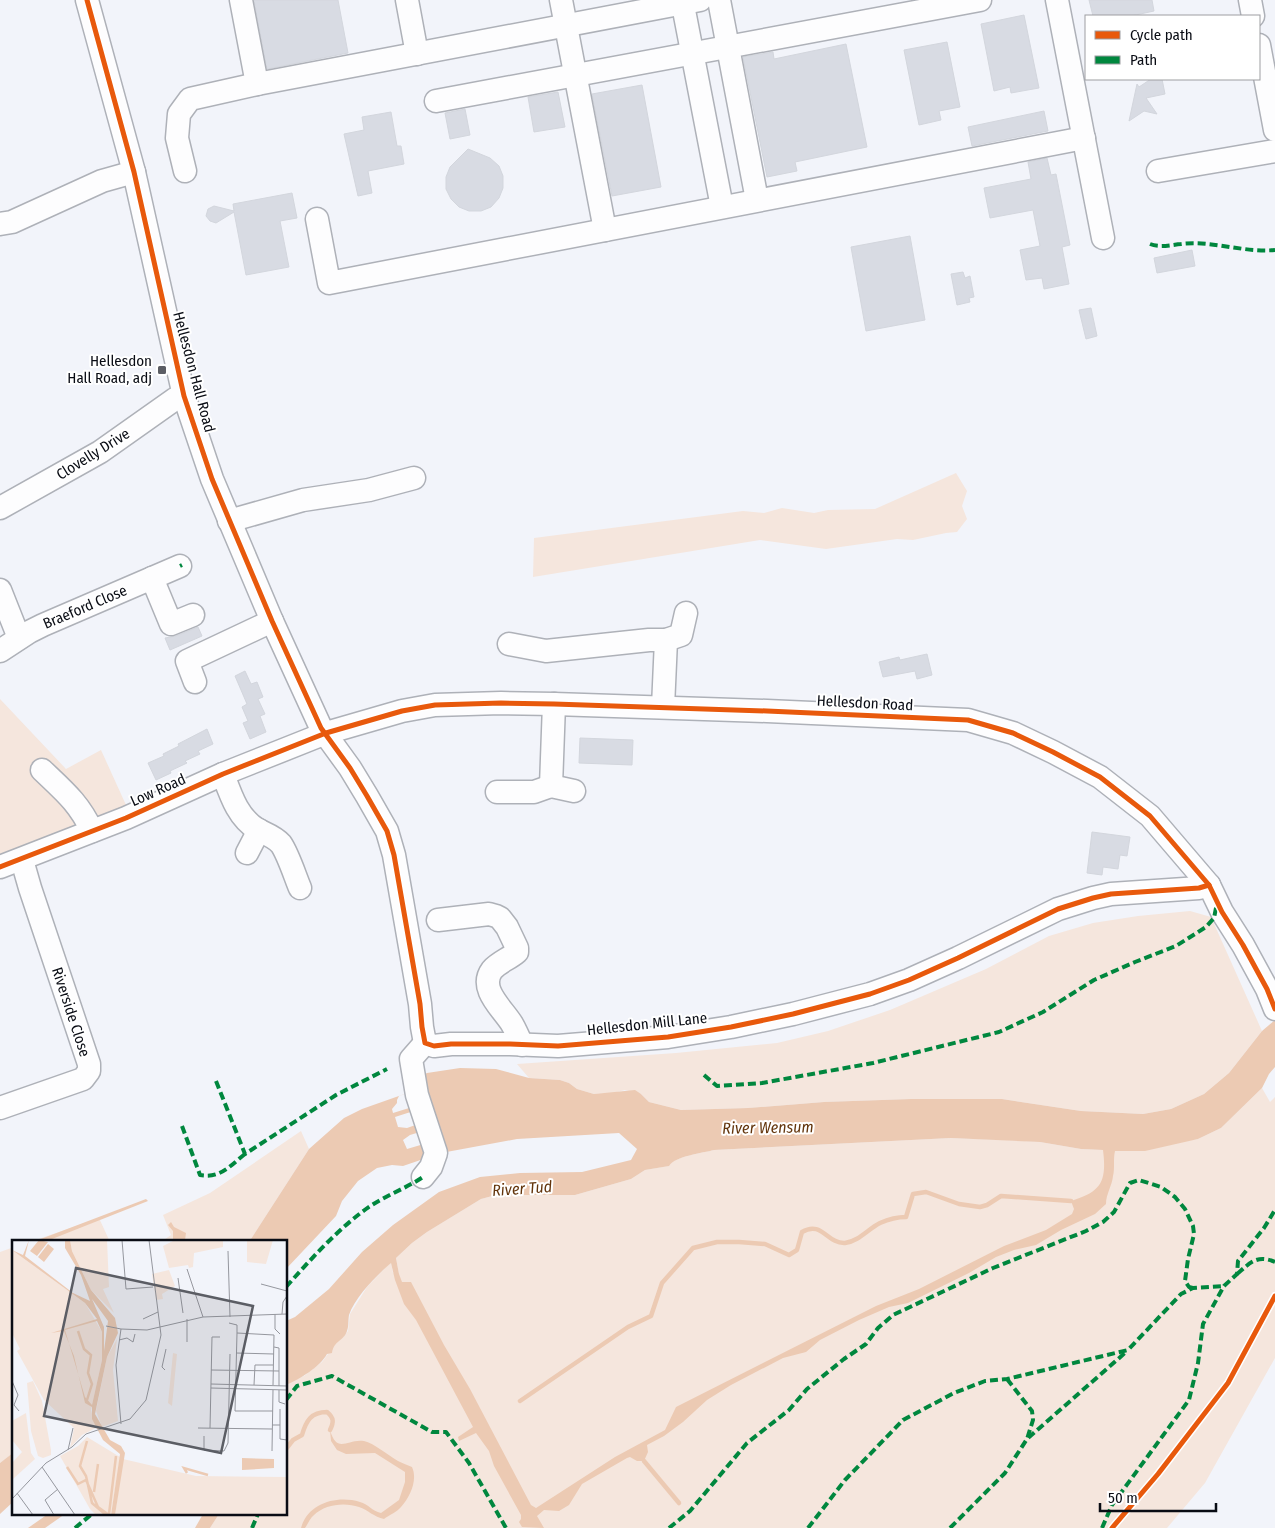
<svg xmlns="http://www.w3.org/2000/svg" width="1275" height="1528" viewBox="0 0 1275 1528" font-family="'Fira Sans Condensed',sans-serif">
<rect width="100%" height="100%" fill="#f2f4fa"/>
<g fill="#f5e6dd">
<path d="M 956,473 L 967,491 L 962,506 L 967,519 L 957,532 L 946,533 L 913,540 L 897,539 L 826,549 L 760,540 L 533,577 L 534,538 L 743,511 L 764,513 L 782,508 L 814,513 L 828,510 L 875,509 Z"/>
<path d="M 0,699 L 66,769 L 101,750 L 126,805 L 50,839 L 0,858 Z"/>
<path d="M 1190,911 L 1211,917 L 1262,1031 L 1229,1073 L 1204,1094 L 1171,1109 L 1143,1114 L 1081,1111 L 1002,1099 L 911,1099 L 824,1102 L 748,1108 L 681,1110 L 649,1102 L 641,1094 L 625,1090 L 613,1093 L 594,1094 L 577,1089 L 569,1083 L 560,1080 L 529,1078 L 517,1064 L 676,1053 L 777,1043 L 828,1031 L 890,1010 L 986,969 L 1049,936 L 1093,923 L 1138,916 Z"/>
<path d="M 1262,1088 L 1270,1102 L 1275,1097 L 1275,1358 L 1205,1483 L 1167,1528 L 210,1528 L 219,1514 L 286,1514 L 286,1385 L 297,1378 L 304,1376 L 322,1362 L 336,1343 L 344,1336 L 348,1331 L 350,1314 L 367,1287 L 391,1262 L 393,1273 L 399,1274 L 396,1258 L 412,1243 L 427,1232 L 481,1199 L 496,1195 L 575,1195 L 631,1179 L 645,1170 L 668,1166 C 675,1156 703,1153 714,1150 L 951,1138 L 1006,1140 L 1040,1142 L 1081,1149 L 1123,1151 L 1198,1139 L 1221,1128 Z"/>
<path d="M 301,1131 L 309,1149 L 249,1242 L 161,1242 L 171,1235 L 163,1215 L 210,1193 Z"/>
<path d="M 99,1218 L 110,1242 L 30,1242 Z"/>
<path d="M 14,1247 L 14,1452 L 0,1463 L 0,1252 Z"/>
</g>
<g fill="#eccab3" fill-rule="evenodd">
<path d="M 1275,1020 L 1275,1067 L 1269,1074 L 1262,1088 L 1221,1128 L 1198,1139 L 1145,1151 L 1115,1151 C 1113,1159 1115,1168 1113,1176 C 1112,1186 1106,1194 1106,1204 L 1095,1214 L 1061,1230 L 1036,1245 L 1014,1250 L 996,1257 L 969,1273 L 908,1303 L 889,1307 L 859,1320 L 820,1340 L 806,1352 L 783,1358 L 731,1385 L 707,1400 L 683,1422 L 664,1436 L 647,1445 L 648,1452 L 644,1461 L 637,1461 L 630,1457 L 627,1458 L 582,1484 L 569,1505 L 559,1511 L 544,1510 L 537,1516 L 544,1528 L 522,1527 L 519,1522 L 521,1519 L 521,1515 L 494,1466 L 489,1451 L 476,1433 L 459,1441 L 458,1437 L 473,1427 L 416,1320 L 404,1304 L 395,1280 L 391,1263 C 377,1275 355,1297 349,1315 C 348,1320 349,1326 347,1331 C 344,1341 334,1340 332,1353 L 327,1354 C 320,1367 300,1379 286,1385 L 286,1321 L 295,1317 L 329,1289 L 362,1252 L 393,1225 L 439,1192 L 480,1177 L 520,1173 L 582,1172 L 631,1160 L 637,1149 L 619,1133 L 517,1139 L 441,1153 L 403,1166 L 392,1165 L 377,1168 L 358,1181 L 342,1201 L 336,1216 L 286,1269 L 286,1242 L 249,1242 L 309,1149 L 344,1118 L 362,1109 L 413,1091 L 415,1079 L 427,1073 L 460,1068 L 496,1069 L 529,1078 L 560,1080 L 569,1083 L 577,1089 L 594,1094 L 635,1090 L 641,1094 L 649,1102 L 681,1110 L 748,1108 L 824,1102 L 911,1099 L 1002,1099 L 1081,1111 L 1143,1114 L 1171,1109 L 1204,1094 L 1229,1073 L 1262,1031 ZM 417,1090 L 422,1104 L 393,1113 L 392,1109 L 397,1103 L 397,1100 L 399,1096 ZM 423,1108 L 427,1121 L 407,1128 L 398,1127 L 395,1117 ZM 430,1129 L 434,1141 L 407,1149 L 403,1140 L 410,1135 ZM 951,1138 L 1040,1142 L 1081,1149 L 1103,1150 C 1107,1182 1101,1192 1071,1201 L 1074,1209 L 1072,1214 L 1046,1230 L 1004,1246 L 919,1289 L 876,1306 L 676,1407 L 665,1430 L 615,1457 L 536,1508 L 531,1505 L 470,1389 L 444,1345 L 411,1282 L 402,1282 L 399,1274 L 396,1258 L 412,1243 L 427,1232 L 481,1199 L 496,1195 L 575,1195 L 631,1179 L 645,1170 L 669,1166 C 675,1156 703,1153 714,1150 Z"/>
<path d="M 146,1199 L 148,1201 L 47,1241 L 33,1242 Z"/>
<path d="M 171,1222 L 174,1227 L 186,1233 L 185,1240 L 183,1242 L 173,1242 L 173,1231 L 168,1225 Z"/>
<path d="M 330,1430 C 337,1455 348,1438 364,1441 C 374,1443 389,1456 398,1461 C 402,1463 407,1465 412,1467 C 418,1480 410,1497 401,1507 C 397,1512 389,1515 384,1519 C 374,1517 368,1510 359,1507 C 345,1502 325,1504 314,1515 C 310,1518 308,1524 305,1528 L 301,1528 C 308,1503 337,1495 360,1502 C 368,1504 372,1511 381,1513 L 399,1500 L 405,1482 L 405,1472 L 375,1453 L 346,1454 L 337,1450 L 331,1441 Z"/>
<path d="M 14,1452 L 14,1501 L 0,1514 L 0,1463 Z"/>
<path d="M 48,1514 L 65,1514 L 45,1528 L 28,1528 Z"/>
<path d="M 203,1514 L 219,1514 L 210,1528 L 195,1528 Z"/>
</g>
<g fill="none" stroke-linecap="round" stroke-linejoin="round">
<g stroke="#eccab3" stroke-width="4.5">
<path d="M 520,1401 L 628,1327 L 651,1316 L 662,1283 L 693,1248 L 717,1242 L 739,1242 L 765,1244 L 789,1255 L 797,1250 L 802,1232 C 822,1220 827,1244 845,1243 C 859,1241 868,1229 880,1223 C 889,1219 897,1217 906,1217 L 913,1194 L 926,1192 L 959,1204 L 980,1207 L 987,1205 L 1001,1196 L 1071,1201"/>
<path d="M 286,1449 L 293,1440 L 302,1435 C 306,1421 311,1412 327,1412 C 334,1418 334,1422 330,1430"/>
<path d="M 644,1461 L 679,1503"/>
</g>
</g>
<g fill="#d8dbe3" stroke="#d3d6dd">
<path d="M 254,0 L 338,0 L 348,53 L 267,69 Z"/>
<path d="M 1089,0 L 1152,0 L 1154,11 L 1131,16 L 1093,16 Z"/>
<path d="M 1024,15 L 1039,88 L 1011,93 L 1010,87 L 994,91 L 981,24 Z"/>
<path d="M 947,42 L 960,107 L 939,111 L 941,120 L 919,125 L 904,50 Z"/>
<path d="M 846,44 L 867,147 L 795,162 L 797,171 L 767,177 L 743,57 L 773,52 L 774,59 Z"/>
<path d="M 1151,79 L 1162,79 L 1165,94 L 1146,98 L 1157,114 L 1144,111 L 1129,121 L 1137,84 L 1139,87 Z"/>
<path d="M 642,85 L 661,187 L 612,196 L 592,94 Z"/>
<path d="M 558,92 L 565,127 L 534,132 L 528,97 Z"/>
<path d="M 465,109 L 470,135 L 450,139 L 445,113 Z"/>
<path d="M 1044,111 L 1048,131 L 972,146 L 968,127 Z"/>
<path d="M 391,112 L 397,146 L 401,146 L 404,164 L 368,171 L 372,193 L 358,196 L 344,134 L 364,130 L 362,117 Z"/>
<path d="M 468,149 L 490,158 L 499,166 L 503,176 L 503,188 L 499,198 L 491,207 L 481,211 L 469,211 L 459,207 L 451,199 L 446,189 L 446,177 L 450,167 Z"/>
<path d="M 1047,158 L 1051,175 L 1056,174 L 1070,245 L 1062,247 L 1069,284 L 1044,289 L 1042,278 L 1026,280 L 1020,250 L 1040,246 L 1033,210 L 990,218 L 984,188 L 1031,179 L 1028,162 Z"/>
<path d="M 292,193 L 297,218 L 280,221 L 289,267 L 246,275 L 234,212 L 216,223 L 210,221 L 206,216 L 208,209 L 214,206 L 234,211 L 233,204 Z"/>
<path d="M 910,236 L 925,320 L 866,331 L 851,247 Z"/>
<path d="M 1192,250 L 1195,266 L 1157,273 L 1154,258 Z"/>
<path d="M 963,272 L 965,278 L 970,276 L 974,297 L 969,298 L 970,302 L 957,305 L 951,274 Z"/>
<path d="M 1091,308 L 1097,336 L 1086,339 L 1079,310 Z"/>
<path d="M 198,627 L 202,636 L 170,650 L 165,638 L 176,636 Z"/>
<path d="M 927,654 L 932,675 L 917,679 L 915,671 L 883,677 L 879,662 L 899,657 L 900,660 Z"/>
<path d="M 245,671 L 251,684 L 257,682 L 263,697 L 258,699 L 265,714 L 260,716 L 266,732 L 250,739 L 243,723 L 248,721 L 242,707 L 247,704 L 235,676 Z"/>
<path d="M 207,729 L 213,744 L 198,751 L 200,754 L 185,761 L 187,763 L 170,771 L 171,773 L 156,780 L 148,763 L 164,756 L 163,754 L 179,746 L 178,744 Z"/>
<path d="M 580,738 L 633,740 L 632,765 L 579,763 Z"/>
<path d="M 1092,832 L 1130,837 L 1127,856 L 1120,855 L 1118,869 L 1103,867 L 1102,875 L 1087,873 Z"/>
</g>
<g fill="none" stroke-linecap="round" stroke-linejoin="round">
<defs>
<g id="minor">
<path d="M 87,0 L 134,172 L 184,396 L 212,479 L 272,621 L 321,728 L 350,768 L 367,796 L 387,831 L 394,855 L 420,1004 L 422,1027 L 425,1043 L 434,1046 L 451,1044 L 510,1044 L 558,1046 L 668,1037 L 731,1027 L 793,1014 L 870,994 L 909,980 L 958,958 L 1058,909 L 1093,898 L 1111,894 L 1199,888 L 1209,885"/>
<path d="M 241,0 L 257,84 L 700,0"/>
<path d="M 407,0 L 417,54"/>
<path d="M 561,0 L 605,230"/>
<path d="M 682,0 L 722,207"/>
<path d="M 719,0 L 757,200"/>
<path d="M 1057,0 L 1103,238"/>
<path d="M 1250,0 L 1253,16"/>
<path d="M 1259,45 L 1275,130"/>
<path d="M 436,101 L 980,0"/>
<path d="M 185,171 L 177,138 L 179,114 L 190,99 L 257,84"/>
<path d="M 1158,171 L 1275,151"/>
<path d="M 317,219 L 329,283 L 1084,138"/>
<path d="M 0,224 L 12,222 L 102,181 L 134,172"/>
<path d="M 0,508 L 100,452 L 175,399 L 184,396"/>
<path d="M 229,521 L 303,500 L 369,490 L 414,478"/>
<path d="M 152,578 L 171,624 L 193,615"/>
<path d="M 0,590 L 19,638"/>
<path d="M 509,644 L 546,651 L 649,640 L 666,640 L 681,635 L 686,613"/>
<path d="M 0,651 L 29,632 L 43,625 L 180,566"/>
<path d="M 195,682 L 187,661 L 272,621"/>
<path d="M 554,704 L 551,786 L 574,791"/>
<path d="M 663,707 L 666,640"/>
<path d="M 42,770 C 64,791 79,803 92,831"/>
<path d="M 223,774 C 231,796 238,818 258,830 C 266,834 275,837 281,844 C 288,854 295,876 300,888"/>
<path d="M 497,792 L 534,792 L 551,786"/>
<path d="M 247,853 L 259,830"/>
<path d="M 0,867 L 126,818 L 223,774 L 326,733 L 402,711 L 435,705 L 501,703 L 554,704 L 767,711 L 968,720 L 1013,733 L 1053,752 L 1100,777 L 1150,816 L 1209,885 L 1222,912 L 1243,945 L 1267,989 L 1275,1009"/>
<path d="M 438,920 L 489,914 L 496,916 L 500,918 L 507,927 L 517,948 L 517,952 C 509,959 499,962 492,970 C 478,989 503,1009 512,1024 C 516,1031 519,1038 522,1045"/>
<path d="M 0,1108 L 83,1079 L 89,1071 L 89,1064 L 30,888 L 22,860"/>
<path d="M 423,1177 L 431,1167 L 436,1153 L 417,1095 L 411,1059 L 425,1043"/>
</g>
</defs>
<use href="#minor" stroke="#aeb1b8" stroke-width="25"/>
<use href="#minor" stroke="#fdfdfe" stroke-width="22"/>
<g stroke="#00873e" stroke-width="4" stroke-dasharray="8 4" stroke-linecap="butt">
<path d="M 1150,244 C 1160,248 1170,245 1181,244 C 1212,240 1243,253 1275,250"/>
<path d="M 180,566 L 182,565"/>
<path d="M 704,1075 L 717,1086 L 762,1083 L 873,1063 L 999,1032 L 1043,1012 L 1094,980 L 1135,962 L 1176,946 L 1206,927 L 1214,918 L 1217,903"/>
<path d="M 216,1081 L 245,1154 L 336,1095 L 387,1069"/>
<path d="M 182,1126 L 200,1175 C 220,1179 231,1165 245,1154"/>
<path d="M 1237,1274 C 1250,1263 1257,1254 1275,1262"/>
<path d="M 286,1287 C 311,1259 336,1231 366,1209 C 384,1196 405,1189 423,1177"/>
<path d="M 1007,1379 L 1032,1411 L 1033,1420 L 1027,1439"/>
<path d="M 286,1400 L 297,1386 L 332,1376 L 432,1432 L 446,1432 L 469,1463 L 506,1528"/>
<path d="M 75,1528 L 92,1514"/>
<path d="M 252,1528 L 258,1514"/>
<path d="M 669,1528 L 690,1511 L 747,1443 L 789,1410 L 807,1389 L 844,1359 L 866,1344 L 878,1328 L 893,1315 L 993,1268 L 1086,1231 L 1103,1222 L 1114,1212 L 1130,1183 L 1139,1180 L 1161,1187 L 1175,1197 L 1185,1209 L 1193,1226 L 1194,1234 L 1188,1259 L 1185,1281 L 1189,1287 L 1193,1288"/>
<path d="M 808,1528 L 845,1480 L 903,1420 L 954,1393 L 985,1381 L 1007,1379 L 1128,1350 L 1181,1294 L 1193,1288 L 1224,1286"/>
<path d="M 950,1528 L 1005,1473 L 1027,1439 L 1126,1352"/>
<path d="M 1102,1528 L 1112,1505 L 1189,1400 L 1198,1363 L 1203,1324 L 1224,1286 L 1237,1274 L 1238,1261 L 1264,1228 L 1275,1210"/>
</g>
<defs>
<g id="cycleway">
<path d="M 87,0 L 134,172 L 184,396 L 212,479 L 272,621 L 321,728 L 350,768 L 367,796 L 387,831 L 394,855 L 420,1004 L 422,1027 L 425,1043 L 434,1046 L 451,1044 L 510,1044 L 558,1046 L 668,1037 L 731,1027 L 793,1014 L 870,994 L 909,980 L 958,958 L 1058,909 L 1093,898 L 1111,894 L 1199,888 L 1209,885"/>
<path d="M 0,867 L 126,818 L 223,774 L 326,733 L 402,711 L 435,705 L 501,703 L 554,704 L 767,711 L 968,720 L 1013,733 L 1053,752 L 1100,777 L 1150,816 L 1209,885 L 1222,912 L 1243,945 L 1267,989 L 1275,1009"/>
<path d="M 1112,1528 L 1158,1474 L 1228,1383 L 1275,1296"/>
</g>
</defs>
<use href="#cycleway" stroke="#fff" stroke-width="8"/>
<use href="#cycleway" stroke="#e8590c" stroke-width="5"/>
</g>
<rect fill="#5b5d64" stroke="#fff" stroke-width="2" x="157" y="365" width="10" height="10" rx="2.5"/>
<g text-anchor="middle" stroke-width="4" stroke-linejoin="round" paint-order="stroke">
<g font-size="15" fill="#090c14" stroke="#fff" text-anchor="end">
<text x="152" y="366">Hellesdon<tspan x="152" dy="17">Hall Road, adj</tspan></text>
</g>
<g font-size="15" fill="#090c14" stroke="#fff">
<text transform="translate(194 372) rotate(75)" y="5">Hellesdon Hall Road</text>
<text transform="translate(93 454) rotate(-32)" y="5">Clovelly Drive</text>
<text transform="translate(85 607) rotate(-23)" y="5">Braeford Close</text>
<text transform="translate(865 703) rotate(3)" y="5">Hellesdon Road</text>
<text transform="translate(158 790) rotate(-24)" y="5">Low Road</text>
<text transform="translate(71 1012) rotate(72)" y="5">Riverside Close</text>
<text transform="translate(647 1024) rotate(-6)" y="5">Hellesdon Mill Lane</text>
</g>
<g font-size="16" font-style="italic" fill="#63350c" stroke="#fff">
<text transform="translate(768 1127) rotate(-1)" y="6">River Wensum</text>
<text transform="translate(522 1188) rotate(-4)" y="6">River Tud</text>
</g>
</g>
<g transform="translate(12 1240)">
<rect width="275" height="275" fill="#f2f4fa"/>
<path d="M 58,0 L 95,0 L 97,47 L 91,49 L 102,73 L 79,50 L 60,11 ZM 163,0 L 211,0 L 211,7 L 182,13 L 181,27 L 177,28 L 176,25 L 157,28 L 151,6 ZM 235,0 L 261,0 L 254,24 L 235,22 ZM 0,10 L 73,63 L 90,92 L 90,120 L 79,170 L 84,188 L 70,195 L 58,208 L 62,188 L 32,160 L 5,111 L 8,109 L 0,93 ZM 157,30 L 163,46 L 150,54 L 151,59 L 144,60 L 140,34 ZM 105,99 L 101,130 L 106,181 L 90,187 L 84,171 L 95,117 ZM 161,113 L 165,114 L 160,166 L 156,163 ZM 21,141 L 30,161 L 39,210 L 39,215 L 31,218 L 26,216 L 19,191 L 15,143 ZM 14,173 L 19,213 L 23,219 L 1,239 L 0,223 L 10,212 L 0,200 L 0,181 ZM 75,197 L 108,217 L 99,275 L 84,275 L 78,269 L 48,216 L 66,206 ZM 111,219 L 184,236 L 275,237 L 275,275 L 103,275 Z" fill="#f5e6dd"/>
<path d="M 17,0 L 13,16 L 61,53 L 78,61 L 69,35 L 53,8 L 53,0 L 58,0 L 60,11 L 79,50 L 103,78 L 106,93 L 95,117 L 83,174 L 98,200 L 109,206 L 113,213 L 103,275 L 99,275 L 108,214 L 91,200 L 80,179 L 80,167 L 73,163 L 62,116 L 52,91 L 39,93 L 85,79 L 73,63 L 0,10 L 11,15 ZM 80,59 L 96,81 L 92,111 L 92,87 ZM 85,81 L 90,92 L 90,120 L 80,165 L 73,157 L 53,90 ZM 27,0 L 36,2 L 25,16 L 18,11 ZM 36,4 L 42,9 L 32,22 L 26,17 ZM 230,218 L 262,219 L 262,228 L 230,230 Z" fill="#eccab3" fill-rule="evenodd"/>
<path fill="none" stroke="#eccab3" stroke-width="2.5" d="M 66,91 L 72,109 L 79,115 L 76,133 L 80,144 L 75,160M 75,201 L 68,226 L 74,236 L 80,263 L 94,275M 55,227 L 66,244 L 74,240 L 86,267 L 97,275M 175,233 L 172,228 L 196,235M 82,252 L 86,224M 97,274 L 104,216"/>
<path fill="none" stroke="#95979e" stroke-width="1" d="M 110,0 L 114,49 L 141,47M 216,11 L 218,77M 175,29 L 191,77M 166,38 L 171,73M 249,44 L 275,51M 263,74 L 263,89 L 268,94M 270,74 L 271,62 L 275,56M 131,79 L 146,72M 175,79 L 175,102M 217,83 L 225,85 L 225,93M 94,86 L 109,89M 107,100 L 115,98 L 121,102 L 123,94M 262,107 L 267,108 L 267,146M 224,113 L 262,114M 153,130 L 150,127 L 154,109M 199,130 L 267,131M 0,141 L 6,155 L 2,165 L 7,171M 199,144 L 275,146M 242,145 L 243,125 L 261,125M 199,148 L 275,150M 267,150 L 267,162 L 273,164M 261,171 L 223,171 L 225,93 L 262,95 L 261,145M 109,184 L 104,125 L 109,89 L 135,90 L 191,77 L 275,74M 260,185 L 268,185 L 268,199 L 275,200M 268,185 L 268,169M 186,188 L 260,189M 198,188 L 200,97 L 208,97M 192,196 L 192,210 L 212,211 L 216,203 L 218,114M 56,210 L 61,188M 260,211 L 261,150M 30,227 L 63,275M 5,253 L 21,275M 0,259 L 34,223 L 60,207 L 74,194 L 118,179 L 134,160 L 149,95 L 137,0M 42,275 L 33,260 L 46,249"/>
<path fill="#5b5d64" fill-opacity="0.15" stroke="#5b5d64" stroke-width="2.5" d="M 64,28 L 241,66 L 209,213 L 32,176 Z"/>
<rect width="275" height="275" fill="none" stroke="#090c14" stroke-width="2.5"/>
</g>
<rect x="1085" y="15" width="175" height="65" fill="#ffffff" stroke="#9d9ea1"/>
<rect x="1095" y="31" width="25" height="8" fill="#e8590c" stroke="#9d9ea1"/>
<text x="1130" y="40" font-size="15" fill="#090c14">Cycle path</text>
<rect x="1095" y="56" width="25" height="8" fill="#00873e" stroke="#9d9ea1"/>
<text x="1130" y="65" font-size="15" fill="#090c14">Path</text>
<path d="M1100 1503v8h116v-8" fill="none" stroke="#090c14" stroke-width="2.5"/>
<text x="1108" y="1503" font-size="15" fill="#090c14" stroke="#ffffff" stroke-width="4" paint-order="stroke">50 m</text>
</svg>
